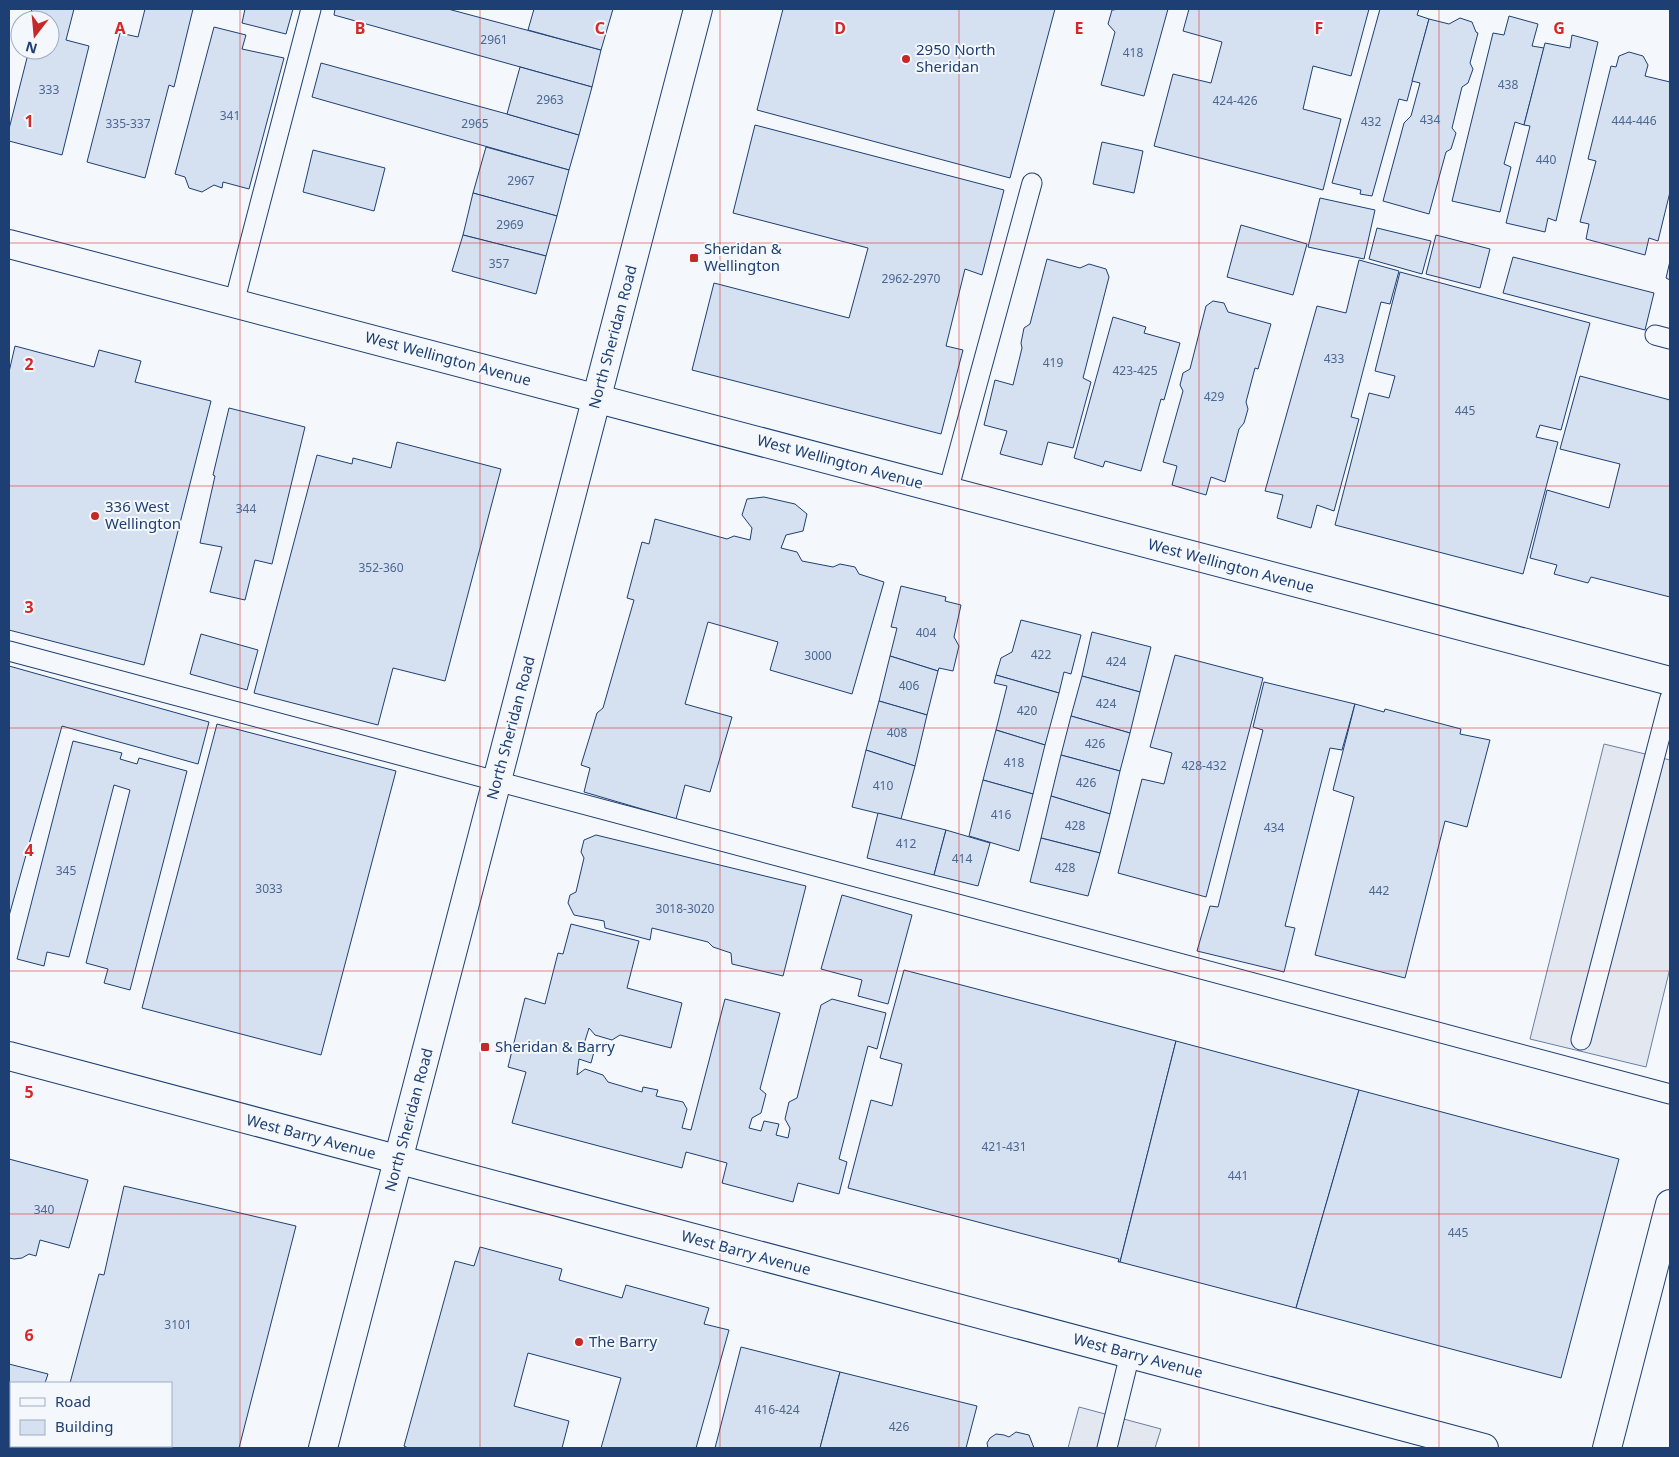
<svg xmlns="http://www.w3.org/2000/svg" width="1679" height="1457" viewBox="0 0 1679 1457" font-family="'Noto Sans',sans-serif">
<rect width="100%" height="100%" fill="#f4f7fb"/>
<g fill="#e3e8f0" stroke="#687fa3">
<path d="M 1604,744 L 1670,760 L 1670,968 L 1646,1067 L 1530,1039 Z"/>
<path d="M 1079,1407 L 1161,1429 L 1155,1448 L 1068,1448 Z"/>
</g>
<g fill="#d5e0f0" stroke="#1d3f73">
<path d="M 32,9 L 74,9 L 66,40 L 89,46 L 62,155 L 9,141 L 9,129 L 29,50 L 50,50 L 50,20 L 29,19 Z"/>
<path d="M 145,9 L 193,9 L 174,87 L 169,85 L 145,178 L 87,162 L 120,33 L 138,37 Z"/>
<path d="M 245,9 L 293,9 L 286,34 L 242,23 Z"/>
<path d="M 335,9 L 448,9 L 601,50 L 592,87 L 334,15 Z"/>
<path d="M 534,9 L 613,9 L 601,50 L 528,30 Z"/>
<path d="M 783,9 L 1055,9 L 1010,178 L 757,110 Z"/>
<path d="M 1120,9 L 1168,9 L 1144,96 L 1101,85 L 1115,32 L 1108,24 L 1112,10 Z"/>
<path d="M 1189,9 L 1369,9 L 1351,76 L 1313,66 L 1303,109 L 1341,119 L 1323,190 L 1154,146 L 1173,74 L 1211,83 L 1222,42 L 1183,31 Z"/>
<path d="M 1380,9 L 1419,9 L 1417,15 L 1429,19 L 1407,101 L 1399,99 L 1372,196 L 1360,194 L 1361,190 L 1332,183 Z"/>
<path d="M 1509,16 L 1538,24 L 1532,46 L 1544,48 L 1524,125 L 1515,122 L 1504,164 L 1511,167 L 1500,212 L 1452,201 L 1493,33 L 1504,35 Z"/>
<path d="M 1460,18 L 1472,22 L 1476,32 L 1478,33 L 1470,63 L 1473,69 L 1468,83 L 1462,87 L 1452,128 L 1456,133 L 1451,149 L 1446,152 L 1429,214 L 1383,201 L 1404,123 L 1411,116 L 1420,83 L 1412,81 L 1429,19 L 1449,24 Z"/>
<path d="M 214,27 L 246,35 L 242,49 L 284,58 L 249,189 L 223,182 L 222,188 L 214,185 L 202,192 L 189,188 L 185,177 L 175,174 Z"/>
<path d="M 1572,35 L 1598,42 L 1556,221 L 1548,218 L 1545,232 L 1506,223 L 1530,126 L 1524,125 L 1545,43 L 1570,48 Z"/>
<path d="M 1629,52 L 1643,56 L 1648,65 L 1645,76 L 1670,82 L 1670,192 L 1658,241 L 1649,238 L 1645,255 L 1586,239 L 1589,224 L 1580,222 L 1596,161 L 1588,159 L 1611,66 L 1616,67 L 1619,56 Z"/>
<path d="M 321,63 L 507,114 L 579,135 L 569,170 L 312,97 Z"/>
<path d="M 520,67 L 592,87 L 579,135 L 507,114 Z"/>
<path d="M 755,125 L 1004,190 L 982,275 L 965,269 L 946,346 L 963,350 L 941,434 L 692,370 L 714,283 L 849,318 L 868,248 L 733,213 Z"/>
<path d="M 1102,142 L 1143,151 L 1134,193 L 1093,184 Z"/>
<path d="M 486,147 L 569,170 L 557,216 L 473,193 Z"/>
<path d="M 313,150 L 385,168 L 374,211 L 303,192 Z"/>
<path d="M 473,193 L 557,216 L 546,256 L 463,235 Z"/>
<path d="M 1320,198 L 1375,210 L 1364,259 L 1308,247 Z"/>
<path d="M 1241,225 L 1307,244 L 1293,295 L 1227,277 Z"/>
<path d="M 1377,228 L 1431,241 L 1422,274 L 1369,259 Z"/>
<path d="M 463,235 L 546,256 L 536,294 L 452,271 Z"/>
<path d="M 1436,235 L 1490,249 L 1480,288 L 1426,274 Z"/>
<path d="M 1513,257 L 1654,293 L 1645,330 L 1503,293 Z"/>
<path d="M 1047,259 L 1080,268 L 1089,264 L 1106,269 L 1109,277 L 1083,378 L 1091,382 L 1073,448 L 1048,442 L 1042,465 L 1000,454 L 1007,431 L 984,425 L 995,380 L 1013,385 L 1022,348 L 1021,343 L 1024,328 L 1030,324 Z"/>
<path d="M 1359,260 L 1399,271 L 1390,304 L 1381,302 L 1351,417 L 1359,419 L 1334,511 L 1317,505 L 1311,528 L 1277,518 L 1283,495 L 1265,491 L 1317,306 L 1346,313 Z"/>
<path d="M 1670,261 L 1670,280 L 1666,278 Z"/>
<path d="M 1400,272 L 1590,323 L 1561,430 L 1540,425 L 1536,437 L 1558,442 L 1523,574 L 1335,525 L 1369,393 L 1389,398 L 1395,376 L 1375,371 Z"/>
<path d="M 1213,301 L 1224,303 L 1228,312 L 1271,324 L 1258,369 L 1255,368 L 1246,402 L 1248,409 L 1244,423 L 1239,429 L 1225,482 L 1211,477 L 1206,495 L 1172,485 L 1177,466 L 1163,462 L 1183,391 L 1180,385 L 1183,373 L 1190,369 L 1206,306 Z"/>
<path d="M 1113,317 L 1146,327 L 1144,333 L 1180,343 L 1164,400 L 1161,399 L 1141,471 L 1105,461 L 1103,467 L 1074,458 Z"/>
<path d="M 15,346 L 94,367 L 99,350 L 141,361 L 135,382 L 211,401 L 144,665 L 9,630 L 9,372 Z"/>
<path d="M 1580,376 L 1670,400 L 1670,597 L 1591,577 L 1588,583 L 1554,574 L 1557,565 L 1530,558 L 1547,490 L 1609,508 L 1620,464 L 1560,449 Z"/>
<path d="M 229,408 L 305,427 L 272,564 L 255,560 L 245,600 L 210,592 L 222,547 L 200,543 L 215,476 L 213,475 Z"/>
<path d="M 397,442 L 501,469 L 445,681 L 393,668 L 378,725 L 254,693 L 317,455 L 352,464 L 353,458 L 391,468 Z"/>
<path d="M 764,497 L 795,504 L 807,514 L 803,531 L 786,535 L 781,548 L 797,552 L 802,561 L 833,567 L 840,564 L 855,567 L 859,574 L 884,582 L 852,694 L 770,670 L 778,642 L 708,622 L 685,704 L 732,717 L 710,792 L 685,785 L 676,819 L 584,792 L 590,768 L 581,765 L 597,713 L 603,708 L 634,600 L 627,598 L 642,542 L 649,544 L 655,519 L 727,539 L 734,536 L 750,540 L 752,528 L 742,515 L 747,499 Z"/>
<path d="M 901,586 L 946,597 L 945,601 L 961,605 L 954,637 L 959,646 L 953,671 L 939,668 L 938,671 L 890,656 L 897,628 L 891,627 Z"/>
<path d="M 1021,620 L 1081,635 L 1071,674 L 1064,672 L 1059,693 L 996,675 L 1001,658 L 1012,652 Z"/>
<path d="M 1092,632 L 1151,647 L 1140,692 L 1082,676 Z"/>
<path d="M 201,634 L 258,650 L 247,690 L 190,674 Z"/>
<path d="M 1175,655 L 1263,678 L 1206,897 L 1118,873 L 1142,779 L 1164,784 L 1172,753 L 1150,747 Z"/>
<path d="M 890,656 L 938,671 L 927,715 L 879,701 Z"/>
<path d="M 9,666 L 209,722 L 198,764 L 62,726 L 9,916 Z"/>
<path d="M 996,675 L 1059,693 L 1045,745 L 996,730 L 1007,686 L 994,683 Z"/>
<path d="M 1082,676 L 1140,692 L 1130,733 L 1071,716 Z"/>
<path d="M 1264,682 L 1355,704 L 1342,750 L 1330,748 L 1285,926 L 1295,928 L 1284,972 L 1197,951 L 1210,906 L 1218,907 L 1263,730 L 1253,727 Z"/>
<path d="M 879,701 L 927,715 L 915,766 L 866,750 Z"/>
<path d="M 1355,704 L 1384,712 L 1385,709 L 1461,729 L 1460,734 L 1490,740 L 1467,827 L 1445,821 L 1405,978 L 1315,955 L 1354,797 L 1333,790 Z"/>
<path d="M 1071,716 L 1130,733 L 1120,771 L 1061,755 Z"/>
<path d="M 217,724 L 396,771 L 321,1055 L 142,1008 Z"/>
<path d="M 996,730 L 1045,745 L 1033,794 L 983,780 Z"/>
<path d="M 73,741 L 122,753 L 120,759 L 137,764 L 139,758 L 187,771 L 130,990 L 104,983 L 108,969 L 86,963 L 130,790 L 114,785 L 69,957 L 47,952 L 44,966 L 17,959 Z"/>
<path d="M 866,750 L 915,766 L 901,819 L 852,807 Z"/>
<path d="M 1061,755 L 1120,771 L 1110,814 L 1051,796 Z"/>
<path d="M 983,780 L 1033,794 L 1019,851 L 969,836 Z"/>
<path d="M 1051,796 L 1110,814 L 1100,853 L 1041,838 Z"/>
<path d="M 878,813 L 946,830 L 934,875 L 867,858 Z"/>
<path d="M 946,830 L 990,843 L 978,886 L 934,875 Z"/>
<path d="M 596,835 L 806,886 L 783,976 L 732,964 L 731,953 L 713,947 L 708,942 L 652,928 L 650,940 L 605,928 L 604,921 L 574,915 L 568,903 L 570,895 L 576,892 L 584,858 L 581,852 L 584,840 Z"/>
<path d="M 1041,838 L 1100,853 L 1088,896 L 1030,882 Z"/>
<path d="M 842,895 L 912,915 L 888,1004 L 858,996 L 862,980 L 821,969 Z"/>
<path d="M 571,924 L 639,941 L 627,988 L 682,1003 L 671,1048 L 620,1035 L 612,1040 L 595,1035 L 589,1028 L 584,1044 L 595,1048 L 591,1063 L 579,1059 L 577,1075 L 585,1069 L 603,1075 L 608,1082 L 642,1092 L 643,1087 L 658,1090 L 656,1096 L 683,1102 L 687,1109 L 682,1128 L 691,1130 L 725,999 L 780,1013 L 760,1089 L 766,1094 L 761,1113 L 752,1118 L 749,1128 L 761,1131 L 764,1121 L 779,1124 L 776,1135 L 788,1138 L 790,1128 L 785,1119 L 789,1102 L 797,1098 L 821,1005 L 832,999 L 886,1013 L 877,1049 L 868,1046 L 839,1159 L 847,1162 L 839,1194 L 798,1183 L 793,1202 L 722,1183 L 727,1163 L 686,1152 L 682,1168 L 512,1123 L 526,1072 L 508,1067 L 525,998 L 545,1004 L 558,953 L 563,954 Z"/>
<path d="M 904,970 L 1176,1041 L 1120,1262 L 1118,1262 L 1119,1259 L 848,1188 L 871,1100 L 892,1106 L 902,1064 L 880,1058 Z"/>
<path d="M 1176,1041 L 1359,1090 L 1296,1308 L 1120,1262 Z"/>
<path d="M 1359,1090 L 1619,1159 L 1561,1378 L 1296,1308 Z"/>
<path d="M 9,1159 L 88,1180 L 69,1248 L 40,1240 L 36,1256 L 29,1254 L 22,1258 L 14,1259 L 9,1258 Z"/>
<path d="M 124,1186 L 296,1226 L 239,1448 L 164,1448 L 154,1446 L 171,1446 L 171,1383 L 70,1383 L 99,1274 L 104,1275 Z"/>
<path d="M 480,1247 L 562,1269 L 559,1280 L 622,1298 L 626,1285 L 709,1308 L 704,1324 L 729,1330 L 696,1448 L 601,1448 L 621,1378 L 528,1353 L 514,1406 L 569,1421 L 562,1448 L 408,1448 L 404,1446 L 455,1261 L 474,1266 Z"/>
<path d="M 741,1347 L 840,1372 L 820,1448 L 715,1448 Z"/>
<path d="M 9,1364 L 48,1374 L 45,1383 L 11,1383 L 11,1422 L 9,1421 Z"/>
<path d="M 840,1372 L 977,1406 L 966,1448 L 820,1448 Z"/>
<path d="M 1016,1432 L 1029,1435 L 1034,1448 L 1037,1448 L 988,1448 L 987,1443 L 990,1438 L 996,1434 L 1004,1435 L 1009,1437 Z"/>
<path d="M 56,1446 L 154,1446 L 164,1448 L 56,1448 Z"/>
</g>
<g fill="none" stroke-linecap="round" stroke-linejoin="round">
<defs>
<g id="lane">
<path d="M 234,303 L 311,9"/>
<path d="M 1655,335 L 1670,339"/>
<path d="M 948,491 L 1032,183"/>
<path d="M 9,651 L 1670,1094"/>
<path d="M 1581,1040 L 1670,698"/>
<path d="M 1107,1448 L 1130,1354"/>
</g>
<g id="street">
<path d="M 9,244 L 1670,681"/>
<path d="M 9,1056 L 1484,1448"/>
<path d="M 1607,1448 L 1670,1204"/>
</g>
<path id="secondary" d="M 323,1448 L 698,9"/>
</defs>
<use href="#lane" stroke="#1d3f73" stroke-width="21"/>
<use href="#street" stroke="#1d3f73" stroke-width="30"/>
<use href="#secondary" stroke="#1d3f73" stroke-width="30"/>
<use href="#lane" stroke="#f4f7fb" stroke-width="19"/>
<use href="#street" stroke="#f4f7fb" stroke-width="28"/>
<use href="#secondary" stroke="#f4f7fb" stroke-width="28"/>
</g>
<path fill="none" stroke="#d62828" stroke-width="1" stroke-opacity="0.55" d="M 240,9 L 240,1448M 480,9 L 480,1448M 720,9 L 720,1448M 959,9 L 959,1448M 1199,9 L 1199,1448M 1439,9 L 1439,1448M 9,243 L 1670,243M 9,486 L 1670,486M 9,728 L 1670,728M 9,971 L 1670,971M 9,1214 L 1670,1214"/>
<g fill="#c62828" stroke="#f4f7fb" stroke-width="2">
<circle cx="906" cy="59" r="5"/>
<rect x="689" y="253" width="10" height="10" rx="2.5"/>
<circle cx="95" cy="516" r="5"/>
<rect x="480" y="1042" width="10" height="10" rx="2.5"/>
<circle cx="579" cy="1342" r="5"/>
</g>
<g text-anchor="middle" stroke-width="4" stroke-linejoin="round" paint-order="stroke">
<g font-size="12" fill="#4b6792">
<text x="494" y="44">2961</text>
<text x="1133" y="57">418</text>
<text x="1508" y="89">438</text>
<text x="49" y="94">333</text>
<text x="550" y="104">2963</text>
<text x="1235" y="105">424-426</text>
<text x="230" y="120">341</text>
<text x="1430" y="124">434</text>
<text x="1634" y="125">444-446</text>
<text x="1371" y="126">432</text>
<text x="128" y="128">335-337</text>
<text x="475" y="128">2965</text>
<text x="1546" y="164">440</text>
<text x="521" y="185">2967</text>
<text x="510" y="229">2969</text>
<text x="499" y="268">357</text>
<text x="911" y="283">2962-2970</text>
<text x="1334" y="363">433</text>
<text x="1053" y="367">419</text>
<text x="1135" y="375">423-425</text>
<text x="1214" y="401">429</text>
<text x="1465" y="415">445</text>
<text x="246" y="513">344</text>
<text x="381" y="572">352-360</text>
<text x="926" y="637">404</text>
<text x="1041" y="659">422</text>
<text x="818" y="660">3000</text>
<text x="1116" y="666">424</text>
<text x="909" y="690">406</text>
<text x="1106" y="708">424</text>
<text x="1027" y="715">420</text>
<text x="897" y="737">408</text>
<text x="1095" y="748">426</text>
<text x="1014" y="767">418</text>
<text x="1204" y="770">428-432</text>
<text x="1086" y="787">426</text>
<text x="883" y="790">410</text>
<text x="1001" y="819">416</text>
<text x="1075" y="830">428</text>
<text x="1274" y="832">434</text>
<text x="906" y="848">412</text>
<text x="962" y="863">414</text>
<text x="1065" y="872">428</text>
<text x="66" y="875">345</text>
<text x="269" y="893">3033</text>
<text x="1379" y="895">442</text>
<text x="685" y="913">3018-3020</text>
<text x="1004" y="1151">421-431</text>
<text x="1238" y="1180">441</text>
<text x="44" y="1214">340</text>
<text x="1458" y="1237">445</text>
<text x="178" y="1329">3101</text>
<text x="777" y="1414">416-424</text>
<text x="899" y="1431">426</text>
</g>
<g font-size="15" fill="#1d3f73" stroke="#f4f7fb" text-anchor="start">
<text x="916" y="55">2950 North<tspan x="916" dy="17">Sheridan</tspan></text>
<text x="704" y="254">Sheridan &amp;<tspan x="704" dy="17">Wellington</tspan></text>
<text x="105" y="512">336 West<tspan x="105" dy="17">Wellington</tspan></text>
<text x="495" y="1052">Sheridan &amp; Barry</text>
<text x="589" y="1347">The Barry</text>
</g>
<g font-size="15" fill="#1d3f73" stroke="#f4f7fb">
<text transform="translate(613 337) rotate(-75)" y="5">North Sheridan Road</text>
<text transform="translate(448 359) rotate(15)" y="5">West Wellington Avenue</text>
<text transform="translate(840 462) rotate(15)" y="5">West Wellington Avenue</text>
<text transform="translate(1231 566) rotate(15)" y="5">West Wellington Avenue</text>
<text transform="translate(511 728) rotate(-75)" y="5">North Sheridan Road</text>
<text transform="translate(409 1120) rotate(-75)" y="5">North Sheridan Road</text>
<text transform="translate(311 1137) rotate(15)" y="5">West Barry Avenue</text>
<text transform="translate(746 1253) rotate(15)" y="5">West Barry Avenue</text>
<text transform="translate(1138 1356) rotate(15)" y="5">West Barry Avenue</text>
</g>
</g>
<g font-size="16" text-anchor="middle" font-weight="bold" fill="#d62828" stroke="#f4f7fb" stroke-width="4" stroke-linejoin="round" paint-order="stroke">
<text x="120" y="34">A</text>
<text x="360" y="34">B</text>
<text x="600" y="34">C</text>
<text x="840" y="34">D</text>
<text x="1079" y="34">E</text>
<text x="1319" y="34">F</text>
<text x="1559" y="34">G</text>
<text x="29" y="127">1</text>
<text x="29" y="370">2</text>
<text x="29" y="613">3</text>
<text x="29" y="856">4</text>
<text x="29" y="1098">5</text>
<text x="29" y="1341">6</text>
</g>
<rect width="1679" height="1457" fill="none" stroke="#1d3f73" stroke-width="20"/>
<rect x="10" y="1382" width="162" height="65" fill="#f4f7fb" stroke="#9eadc5"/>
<rect x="20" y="1398" width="25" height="8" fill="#f4f7fb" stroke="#9eadc5"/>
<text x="55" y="1407" font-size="15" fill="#1d3f73">Road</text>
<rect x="20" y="1420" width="25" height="15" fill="#d5e0f0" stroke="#9eadc5"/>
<text x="55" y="1432" font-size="15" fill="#1d3f73">Building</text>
<g transform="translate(35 35) rotate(196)"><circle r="24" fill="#f4f7fb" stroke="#9eadc5"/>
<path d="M0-4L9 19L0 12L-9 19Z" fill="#c62828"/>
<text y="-8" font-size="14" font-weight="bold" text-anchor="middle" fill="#1d3f73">N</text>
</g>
</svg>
